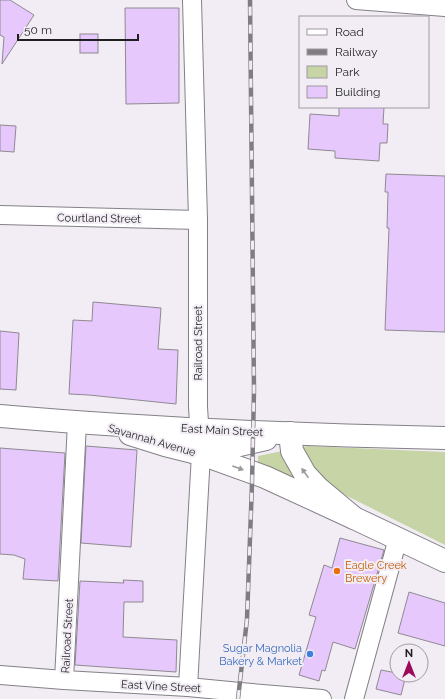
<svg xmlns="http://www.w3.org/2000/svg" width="445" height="699" viewBox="0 0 445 699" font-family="Raleway,sans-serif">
<rect width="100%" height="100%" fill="#f2edf5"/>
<path fill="#c7d4a6" d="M 307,446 L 445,452 L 445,545 L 339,492 L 310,490 L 258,467 L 258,456 Z"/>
<g fill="#e6c8fc" stroke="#8e8a91">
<path d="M 0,0 L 10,0 L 34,15 L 2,64 L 4,37 L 0,35 Z"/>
<path d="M 125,8 L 179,8 L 179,103 L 126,104 Z"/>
<rect x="80" y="34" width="18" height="19"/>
<path d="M 339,107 L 384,107 L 383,124 L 388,124 L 387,143 L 380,143 L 379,161 L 335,158 L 335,151 L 308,149 L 310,114 L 339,116 Z"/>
<path d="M 0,125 L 16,126 L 14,152 L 0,151 Z"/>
<path d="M 386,174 L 445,176 L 445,332 L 385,330 L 389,228 L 387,228 L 388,192 L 385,192 Z"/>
<path d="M 93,302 L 161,308 L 158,349 L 178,350 L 176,404 L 89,395 L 69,394 L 73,320 L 92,321 Z"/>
<path d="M 0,331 L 19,333 L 16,390 L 0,389 Z"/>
<path d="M 86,446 L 137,450 L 131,547 L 81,543 Z"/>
<path d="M 0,448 L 65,453 L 58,581 L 23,579 L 25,559 L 14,555 L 0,554 Z"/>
<path d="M 340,538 L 384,550 L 355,649 L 333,642 L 325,671 L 322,670 L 319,681 L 299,675 L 316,617 L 309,615 L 324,565 L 332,568 Z"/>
<path d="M 123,580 L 143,581 L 143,602 L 124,602 L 123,637 L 177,640 L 176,672 L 75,665 L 80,581 L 124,583 Z"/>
<path d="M 409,592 L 445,603 L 445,646 L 398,633 Z"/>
<path d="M 381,670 L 397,673 L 397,675 L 406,675 L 401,695 L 376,689 Z"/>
</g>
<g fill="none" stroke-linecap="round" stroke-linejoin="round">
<defs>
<g id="minor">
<path d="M 356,0 L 445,7"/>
<path d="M 0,215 L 198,220"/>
<path d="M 0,675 L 64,680 L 188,687 L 240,692 L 322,699"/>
<path d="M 64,680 L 77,423"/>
<path d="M 188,687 L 201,454 L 198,407 L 198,220 L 192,0"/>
<path d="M 354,699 L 398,538"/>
</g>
<path id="tertiary" d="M 290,433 L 292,451 L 305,474 L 318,488 L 354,518 L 445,561"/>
<g id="secondary">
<path d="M 0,416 C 148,429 297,435 445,438"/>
<path d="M 130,434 L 165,445 L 201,454 L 265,477 L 354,518"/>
<path d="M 201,454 L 266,439"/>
</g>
</defs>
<use href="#minor" stroke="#848087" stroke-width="20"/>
<use href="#tertiary" stroke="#848087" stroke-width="24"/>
<use href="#secondary" stroke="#848087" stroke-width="24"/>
<use href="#minor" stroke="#fff" stroke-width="18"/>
<use href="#tertiary" stroke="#fff" stroke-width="22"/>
<use href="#secondary" stroke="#fff" stroke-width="22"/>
<defs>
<path id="rail" d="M 238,699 L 247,619 L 252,484 L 254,390 L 250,0"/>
</defs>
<use href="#rail" stroke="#807d82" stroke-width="4.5"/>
<use href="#rail" stroke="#f2edf5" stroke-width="3" stroke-dasharray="9" stroke-linecap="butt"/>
</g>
<defs><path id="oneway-solid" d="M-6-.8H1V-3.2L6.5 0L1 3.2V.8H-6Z"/></defs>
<g fill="#9a9a9b">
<use href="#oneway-solid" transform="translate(238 468) rotate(20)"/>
<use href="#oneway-solid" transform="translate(305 473) rotate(-125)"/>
</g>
<circle fill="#e8710a" stroke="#f2edf5" stroke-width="1.5" cx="337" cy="571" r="4"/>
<circle fill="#3f7fe0" stroke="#f2edf5" stroke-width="1.5" cx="310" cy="654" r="4"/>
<g text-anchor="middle" stroke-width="4" stroke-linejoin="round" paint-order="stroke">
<g font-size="11" fill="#1f1e20" stroke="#f2edf5">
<text transform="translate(99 218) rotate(1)" y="4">Courtland Street</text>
<text transform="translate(198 343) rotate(-90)" y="4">Railroad Street</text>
<text transform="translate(222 430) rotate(3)" y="4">East Main Street</text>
<text transform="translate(152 440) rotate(16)" y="4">Savannah Avenue</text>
<text transform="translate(67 636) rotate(-87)" y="4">Railroad Street</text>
<text transform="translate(161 686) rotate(3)" y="4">East Vine Street</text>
</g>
<g font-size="11" fill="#c56008" stroke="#f2edf5" text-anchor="start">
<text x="345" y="569">Eagle Creek<tspan x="345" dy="13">Brewery</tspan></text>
</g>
<g font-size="11" fill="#366cbe" stroke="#f2edf5" text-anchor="end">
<text x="302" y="652">Sugar Magnolia<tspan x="302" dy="13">Bakery &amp; Market</tspan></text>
</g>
</g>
<rect x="299" y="16" width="130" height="92" fill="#f2edf5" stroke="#9e9aa0"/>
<rect x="307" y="29" width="20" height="6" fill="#ffffff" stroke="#9e9aa0"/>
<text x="335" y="36" font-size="12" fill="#1f1e20">Road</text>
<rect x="307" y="49" width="20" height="6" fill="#807d82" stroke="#9e9aa0"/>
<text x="335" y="56" font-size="12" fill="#1f1e20">Railway</text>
<rect x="307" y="66" width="20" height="12" fill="#c7d4a6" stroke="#9e9aa0"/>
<text x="335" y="76" font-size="12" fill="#1f1e20">Park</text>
<rect x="307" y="86" width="20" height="12" fill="#e6c8fc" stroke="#9e9aa0"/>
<text x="335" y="96" font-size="12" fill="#1f1e20">Building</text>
<g transform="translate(409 663)"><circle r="19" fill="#f2edf5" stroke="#9e9aa0"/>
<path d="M0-3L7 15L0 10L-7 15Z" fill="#9b0a5a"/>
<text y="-6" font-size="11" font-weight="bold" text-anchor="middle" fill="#1f1e20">N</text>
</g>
<path d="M18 34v6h120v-6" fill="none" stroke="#1f1e20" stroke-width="2"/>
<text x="24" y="34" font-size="12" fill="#1f1e20" stroke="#f2edf5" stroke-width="3" paint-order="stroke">50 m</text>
</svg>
